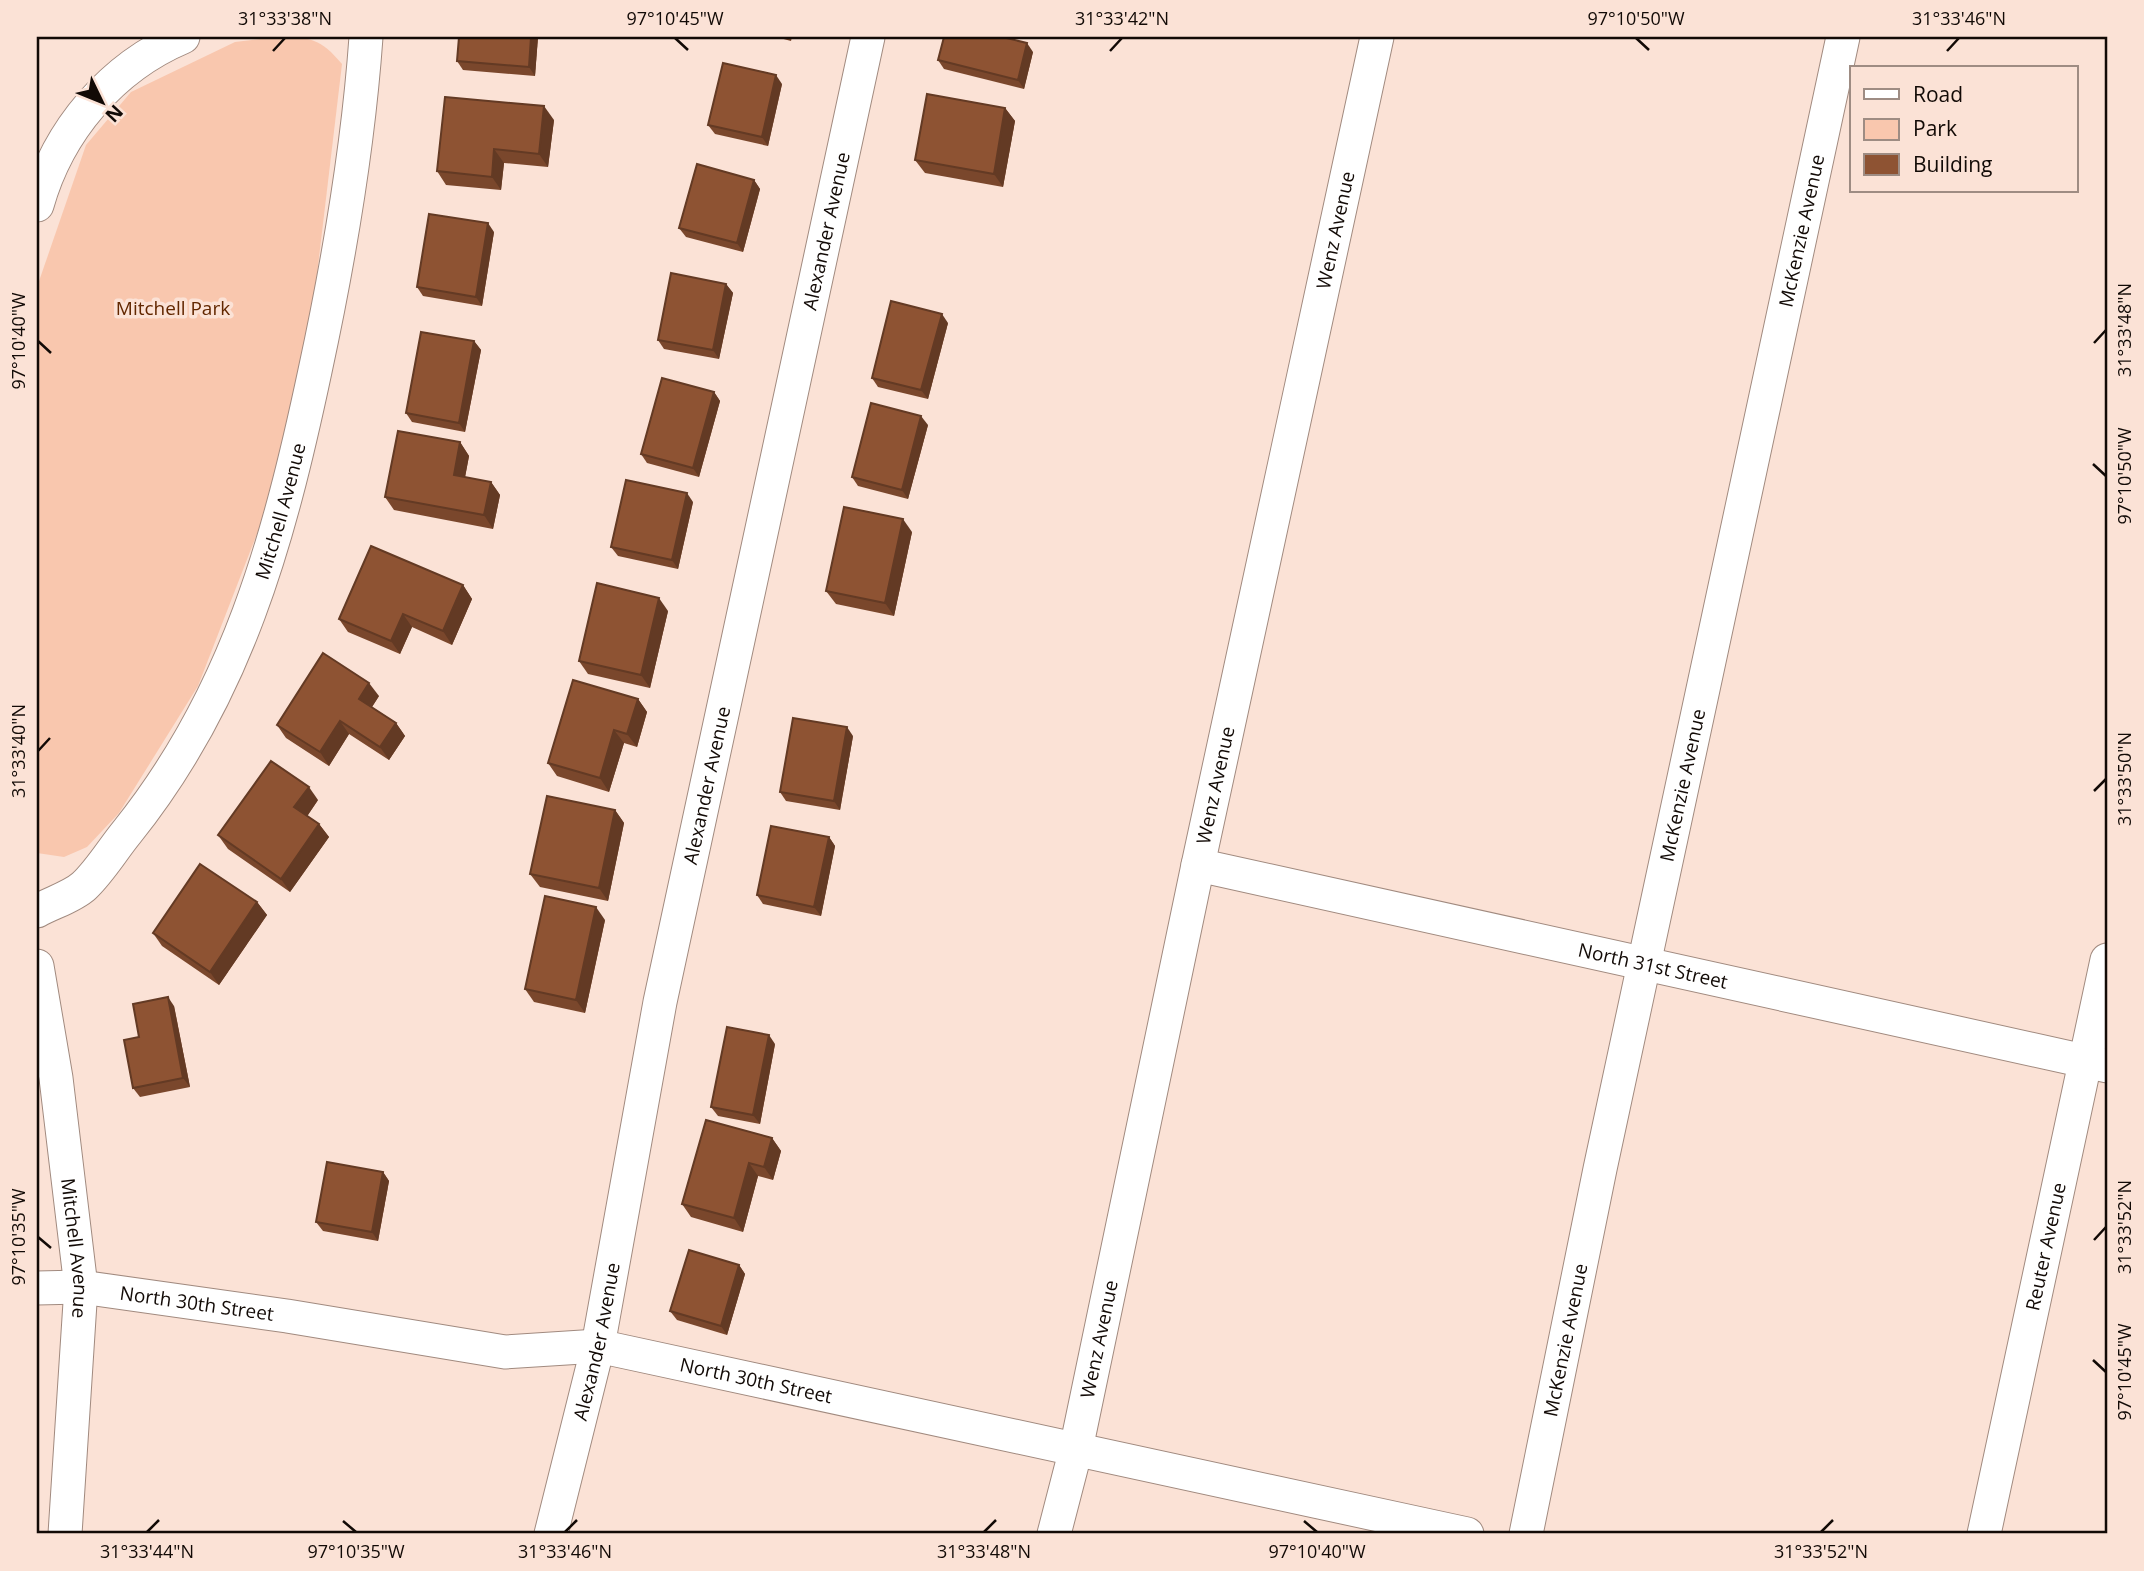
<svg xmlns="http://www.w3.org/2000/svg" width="2144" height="1571" viewBox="0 0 2144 1571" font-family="'Open Sans',sans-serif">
<rect width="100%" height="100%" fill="#fbe2d6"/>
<path fill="#f9c7ae" d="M 276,37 C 310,37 320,38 342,64 L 315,291 L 282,469 L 198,686 L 119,813 L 87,847 L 64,857 L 37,853 L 37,287 L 86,145 L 131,92 L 235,42 Z"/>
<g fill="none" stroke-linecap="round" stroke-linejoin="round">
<defs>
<g id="street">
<path d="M 37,205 C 58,130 112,67 183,37"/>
<path id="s1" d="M 1198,865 L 2107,1066"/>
<path id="s2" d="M 37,911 C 51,903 72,897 84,886 C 100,871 113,849 127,832 C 237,695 279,540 315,371 C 339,260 358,150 366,37"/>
<path id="s3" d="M 37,966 L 56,1078 L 81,1287 L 65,1534"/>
<path id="s4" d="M 37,1288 L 81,1287 L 287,1316 L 505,1352 L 598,1346 L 1467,1534"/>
<path id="s5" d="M 551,1534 L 598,1346 L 660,1002 L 868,37"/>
<path id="s6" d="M 1054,1534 L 1076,1449 L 1198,865 L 1377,37"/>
<path id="s7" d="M 1526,1534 L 1600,1169 L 1843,37"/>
<path id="s8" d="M 1984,1534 L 2107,960"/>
</g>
</defs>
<use href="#street" stroke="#a18a7f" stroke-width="35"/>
<use href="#street" stroke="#fff" stroke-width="33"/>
</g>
<g fill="#7a472c">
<path d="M 459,37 L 538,37 L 535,76 L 463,70 L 457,61 Z"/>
<path d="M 776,37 L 792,37 L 791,41 Z"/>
<path d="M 1033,52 L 1024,89 L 944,69 L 938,60 Z"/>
<path d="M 782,84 L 768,146 L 715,134 L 708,125 Z"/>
<path d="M 1005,108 L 1015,121 L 1003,187 L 925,173 L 915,160 Z"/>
<path d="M 554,120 L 548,167 L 504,163 L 501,190 L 446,185 L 437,171 Z"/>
<path d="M 754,180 L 760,189 L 743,252 L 686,237 L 679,228 Z"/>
<path d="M 494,232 L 482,306 L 423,296 L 417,287 Z"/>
<path d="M 726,284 L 733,293 L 719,359 L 664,349 L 658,340 Z"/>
<path d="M 948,323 L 928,399 L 878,387 L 872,378 Z"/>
<path d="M 474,341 L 481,350 L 465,432 L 412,422 L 406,413 Z"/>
<path d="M 714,392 L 720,401 L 699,477 L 647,463 L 641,454 Z"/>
<path d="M 928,425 L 908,499 L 858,486 L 852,477 Z"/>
<path d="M 460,442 L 469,456 L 465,477 L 491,482 L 500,495 L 493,529 L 394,510 L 385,497 Z"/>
<path d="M 693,502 L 678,569 L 618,556 L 611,547 Z"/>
<path d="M 912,532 L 894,616 L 836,604 L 826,591 Z"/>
<path d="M 463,585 L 472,599 L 452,645 L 412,627 L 400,654 L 348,632 L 339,619 Z"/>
<path d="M 668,611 L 650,688 L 588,674 L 579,661 Z"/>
<path d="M 379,696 L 372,707 L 396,723 L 405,736 L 389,760 L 349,734 L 329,766 L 286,738 L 277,725 Z"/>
<path d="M 638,699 L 647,712 L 637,747 L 624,743 L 609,792 L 557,776 L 548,763 Z"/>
<path d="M 853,736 L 840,810 L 786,801 L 780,792 Z"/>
<path d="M 318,800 L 307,816 L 319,824 L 329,837 L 290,892 L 228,849 L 218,835 Z"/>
<path d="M 615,810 L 624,823 L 608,901 L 540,887 L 530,874 Z"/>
<path d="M 829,837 L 835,846 L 821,916 L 763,904 L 757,895 Z"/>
<path d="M 257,902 L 267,915 L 219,985 L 162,946 L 153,933 Z"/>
<path d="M 605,920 L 585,1013 L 534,1002 L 525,989 Z"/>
<path d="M 174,1006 L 190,1087 L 140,1097 L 133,1088 L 139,1037 Z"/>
<path d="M 775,1044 L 760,1124 L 718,1116 L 711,1107 Z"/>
<path d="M 772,1138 L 781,1151 L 773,1180 L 758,1176 L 743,1232 L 691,1217 L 682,1204 Z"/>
<path d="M 383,1172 L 389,1181 L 378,1241 L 323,1231 L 316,1222 Z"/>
<path d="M 739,1265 L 745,1274 L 727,1335 L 677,1320 L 670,1311 Z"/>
</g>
<g fill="#633a24">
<path d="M 531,37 L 538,37 L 535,76 L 529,67 Z"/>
<path d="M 1027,43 L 1033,52 L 1024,89 L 1018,80 Z"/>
<path d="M 776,75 L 782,84 L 768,146 L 762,137 Z"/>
<path d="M 544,106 L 554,120 L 548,167 L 539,154 Z"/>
<path d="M 1005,108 L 1015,121 L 1003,187 L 994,174 Z"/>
<path d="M 494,149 L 504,163 L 501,190 L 492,177 Z"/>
<path d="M 754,180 L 760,189 L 743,252 L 737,243 Z"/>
<path d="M 488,223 L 494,232 L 482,306 L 476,297 Z"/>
<path d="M 726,284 L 733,293 L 719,359 L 713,350 Z"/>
<path d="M 942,314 L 948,323 L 928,399 L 921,390 Z"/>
<path d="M 474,341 L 481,350 L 465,432 L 459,423 Z"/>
<path d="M 714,392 L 720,401 L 699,477 L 693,468 Z"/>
<path d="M 921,416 L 928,425 L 908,499 L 902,490 Z"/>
<path d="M 460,442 L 469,456 L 463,488 L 454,475 Z"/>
<path d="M 491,482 L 500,495 L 493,529 L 484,515 Z"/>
<path d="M 687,493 L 693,502 L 678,569 L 672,560 Z"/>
<path d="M 903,519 L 912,532 L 894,616 L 885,603 Z"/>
<path d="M 463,585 L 472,599 L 452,645 L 443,631 Z"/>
<path d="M 659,598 L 668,611 L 650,688 L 641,675 Z"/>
<path d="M 403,614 L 412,627 L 400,654 L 391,641 Z"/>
<path d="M 369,683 L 379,696 L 368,713 L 359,699 Z"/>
<path d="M 638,699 L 647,712 L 637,747 L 627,734 Z"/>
<path d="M 340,721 L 349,734 L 329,766 L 320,752 Z"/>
<path d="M 396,723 L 405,736 L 389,760 L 380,747 Z"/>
<path d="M 847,727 L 853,736 L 840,810 L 834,801 Z"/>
<path d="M 614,730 L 624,743 L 609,792 L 600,778 Z"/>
<path d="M 309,787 L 318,800 L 304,821 L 294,807 Z"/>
<path d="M 615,810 L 624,823 L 608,901 L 599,888 Z"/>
<path d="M 319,824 L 329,837 L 290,892 L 281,879 Z"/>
<path d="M 829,837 L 835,846 L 821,916 L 814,907 Z"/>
<path d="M 257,902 L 267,915 L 219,985 L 210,972 Z"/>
<path d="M 596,907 L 605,920 L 585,1013 L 576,1000 Z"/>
<path d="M 168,997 L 174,1006 L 190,1087 L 183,1078 Z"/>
<path d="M 769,1035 L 775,1044 L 760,1124 L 753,1115 Z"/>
<path d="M 772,1138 L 781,1151 L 773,1180 L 764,1167 Z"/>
<path d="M 749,1163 L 758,1176 L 743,1232 L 734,1218 Z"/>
<path d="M 383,1172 L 389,1181 L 378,1241 L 372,1232 Z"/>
<path d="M 739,1265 L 745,1274 L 727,1335 L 721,1326 Z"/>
</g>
<g fill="#8e5333" stroke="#633a24" stroke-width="2">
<path d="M 459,37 L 531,37 L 529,67 L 457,61 Z"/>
<path d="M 944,37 L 1002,37 L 1027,43 L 1018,80 L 938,60 Z"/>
<path d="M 723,63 L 776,75 L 762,137 L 708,125 Z"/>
<path d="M 927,94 L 1005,108 L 994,174 L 915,160 Z"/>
<path d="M 445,97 L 544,106 L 539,154 L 494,149 L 492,177 L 437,171 Z"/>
<path d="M 697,164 L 754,180 L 737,243 L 679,228 Z"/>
<path d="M 429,214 L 488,223 L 476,297 L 417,287 Z"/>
<path d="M 671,273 L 726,284 L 713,350 L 658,340 Z"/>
<path d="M 891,301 L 942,314 L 921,390 L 872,378 Z"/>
<path d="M 421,332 L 474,341 L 459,423 L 406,413 Z"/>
<path d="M 662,378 L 714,392 L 693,468 L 641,454 Z"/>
<path d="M 871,403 L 921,416 L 902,490 L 852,477 Z"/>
<path d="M 398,431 L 460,442 L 454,475 L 491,482 L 484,515 L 385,497 Z"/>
<path d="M 626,480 L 687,493 L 672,560 L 611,547 Z"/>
<path d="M 844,507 L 903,519 L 885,603 L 826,591 Z"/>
<path d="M 371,546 L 463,585 L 443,631 L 403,614 L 391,641 L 339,619 Z"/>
<path d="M 597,583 L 659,598 L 641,675 L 579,661 Z"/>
<path d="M 323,653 L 369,683 L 359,699 L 396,723 L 380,747 L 340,721 L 320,752 L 277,725 Z"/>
<path d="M 573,680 L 638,699 L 627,734 L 614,730 L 600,778 L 548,763 Z"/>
<path d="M 793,718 L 847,727 L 834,801 L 780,792 Z"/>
<path d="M 271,761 L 309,787 L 294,807 L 319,824 L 281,879 L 218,835 Z"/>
<path d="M 547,796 L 615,810 L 599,888 L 530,874 Z"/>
<path d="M 771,826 L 829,837 L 814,907 L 757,895 Z"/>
<path d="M 200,864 L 257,902 L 210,972 L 153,933 Z"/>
<path d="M 545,896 L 596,907 L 576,1000 L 525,989 Z"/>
<path d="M 168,997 L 183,1078 L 133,1088 L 124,1040 L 139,1037 L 133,1004 Z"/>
<path d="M 727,1027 L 769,1035 L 753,1115 L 711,1107 Z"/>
<path d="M 706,1120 L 772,1138 L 764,1167 L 749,1163 L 734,1218 L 682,1204 Z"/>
<path d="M 327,1162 L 383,1172 L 372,1232 L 316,1222 Z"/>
<path d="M 689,1250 L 739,1265 L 721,1326 L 670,1311 Z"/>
</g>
<path fill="none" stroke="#120a06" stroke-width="2.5" d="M 675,38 L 688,50M 1636,38 L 1649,50M 273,51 L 285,38M 1110,51 L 1122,38M 1947,51 L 1959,38M 38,341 L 51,353M 2094,343 L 2106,330M 2093,464 L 2106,476M 38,751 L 50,738M 2094,791 L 2106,779M 38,1237 L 51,1248M 2094,1240 L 2106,1227M 2093,1360 L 2106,1372M 343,1521 L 356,1532M 1304,1521 L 1317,1532M 147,1532 L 159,1520M 565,1532 L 577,1520M 984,1532 L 996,1520M 1821,1532 L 1833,1520"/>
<g text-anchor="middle" stroke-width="7" stroke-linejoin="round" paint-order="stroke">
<g font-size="19" fill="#120a06" stroke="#fbe2d6">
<text dy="7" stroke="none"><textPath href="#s5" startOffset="1332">Alexander Avenue</textPath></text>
<text dy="7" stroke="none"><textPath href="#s6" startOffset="1334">Wenz Avenue</textPath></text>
<text dy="7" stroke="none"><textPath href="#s7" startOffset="1332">McKenzie Avenue</textPath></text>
<text dy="7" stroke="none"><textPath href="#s2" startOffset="481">Mitchell Avenue</textPath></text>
<text dy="7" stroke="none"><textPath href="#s5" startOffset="765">Alexander Avenue</textPath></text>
<text dy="7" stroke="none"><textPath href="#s6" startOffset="766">Wenz Avenue</textPath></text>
<text dy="7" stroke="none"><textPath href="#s7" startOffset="765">McKenzie Avenue</textPath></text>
<text dy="7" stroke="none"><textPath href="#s1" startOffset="466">North 31st Street</textPath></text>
<text dy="7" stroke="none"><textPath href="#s8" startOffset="294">Reuter Avenue</textPath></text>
<text dy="7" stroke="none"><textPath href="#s3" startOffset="285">Mitchell Avenue</textPath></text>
<text dy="7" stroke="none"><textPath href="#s4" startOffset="161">North 30th Street</textPath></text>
<text dy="7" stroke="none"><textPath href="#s6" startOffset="200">Wenz Avenue</textPath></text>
<text dy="7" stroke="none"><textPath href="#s7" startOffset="198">McKenzie Avenue</textPath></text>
<text dy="7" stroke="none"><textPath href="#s5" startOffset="198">Alexander Avenue</textPath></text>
<text dy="7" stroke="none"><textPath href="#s4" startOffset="728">North 30th Street</textPath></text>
</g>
<g font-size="19" fill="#622700" stroke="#fbe2d6">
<text x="173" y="315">Mitchell Park</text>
</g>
</g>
<rect width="2144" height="1571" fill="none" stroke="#fbe2d6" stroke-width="77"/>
<rect x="1850" y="66" width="228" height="126" fill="#fbe2d6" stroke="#9e8c83" stroke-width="2"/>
<rect x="1864" y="89" width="35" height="10" fill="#ffffff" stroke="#9e8c83" stroke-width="2"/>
<text x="1913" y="102" font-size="21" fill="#120a06">Road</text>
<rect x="1864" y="119" width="35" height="21" fill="#f9c7ae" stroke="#9e8c83" stroke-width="2"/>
<text x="1913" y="136" font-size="21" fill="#120a06">Park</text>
<rect x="1864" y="154" width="35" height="21" fill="#8e5333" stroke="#9e8c83" stroke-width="2"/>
<text x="1913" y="172" font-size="21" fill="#120a06">Building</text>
<g transform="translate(102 102) rotate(133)" stroke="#fbe2d6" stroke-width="5" paint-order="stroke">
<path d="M0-5L12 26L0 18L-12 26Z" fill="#120a06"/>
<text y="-10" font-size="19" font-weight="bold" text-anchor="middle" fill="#120a06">N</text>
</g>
<rect x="38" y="38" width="2068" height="1494" fill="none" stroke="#120a06" stroke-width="2.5"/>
<g font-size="18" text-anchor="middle" fill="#120a06">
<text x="285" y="25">31°33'38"N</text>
<text x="675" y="25">97°10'45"W</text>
<text x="1122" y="25">31°33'42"N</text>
<text x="1636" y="25">97°10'50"W</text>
<text x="1959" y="25">31°33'46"N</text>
<text transform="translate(2125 330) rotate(-90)" y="6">31°33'48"N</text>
<text transform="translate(19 341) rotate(-90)" y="6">97°10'40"W</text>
<text transform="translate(2125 476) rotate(-90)" y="6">97°10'50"W</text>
<text transform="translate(19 751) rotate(-90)" y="6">31°33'40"N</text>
<text transform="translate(2125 779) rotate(-90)" y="6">31°33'50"N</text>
<text transform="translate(2125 1227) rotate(-90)" y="6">31°33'52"N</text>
<text transform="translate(19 1237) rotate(-90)" y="6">97°10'35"W</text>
<text transform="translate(2125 1372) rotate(-90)" y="6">97°10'45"W</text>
<text x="147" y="1558">31°33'44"N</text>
<text x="356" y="1558">97°10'35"W</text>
<text x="565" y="1558">31°33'46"N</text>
<text x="984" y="1558">31°33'48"N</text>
<text x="1317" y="1558">97°10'40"W</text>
<text x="1821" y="1558">31°33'52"N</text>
</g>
</svg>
